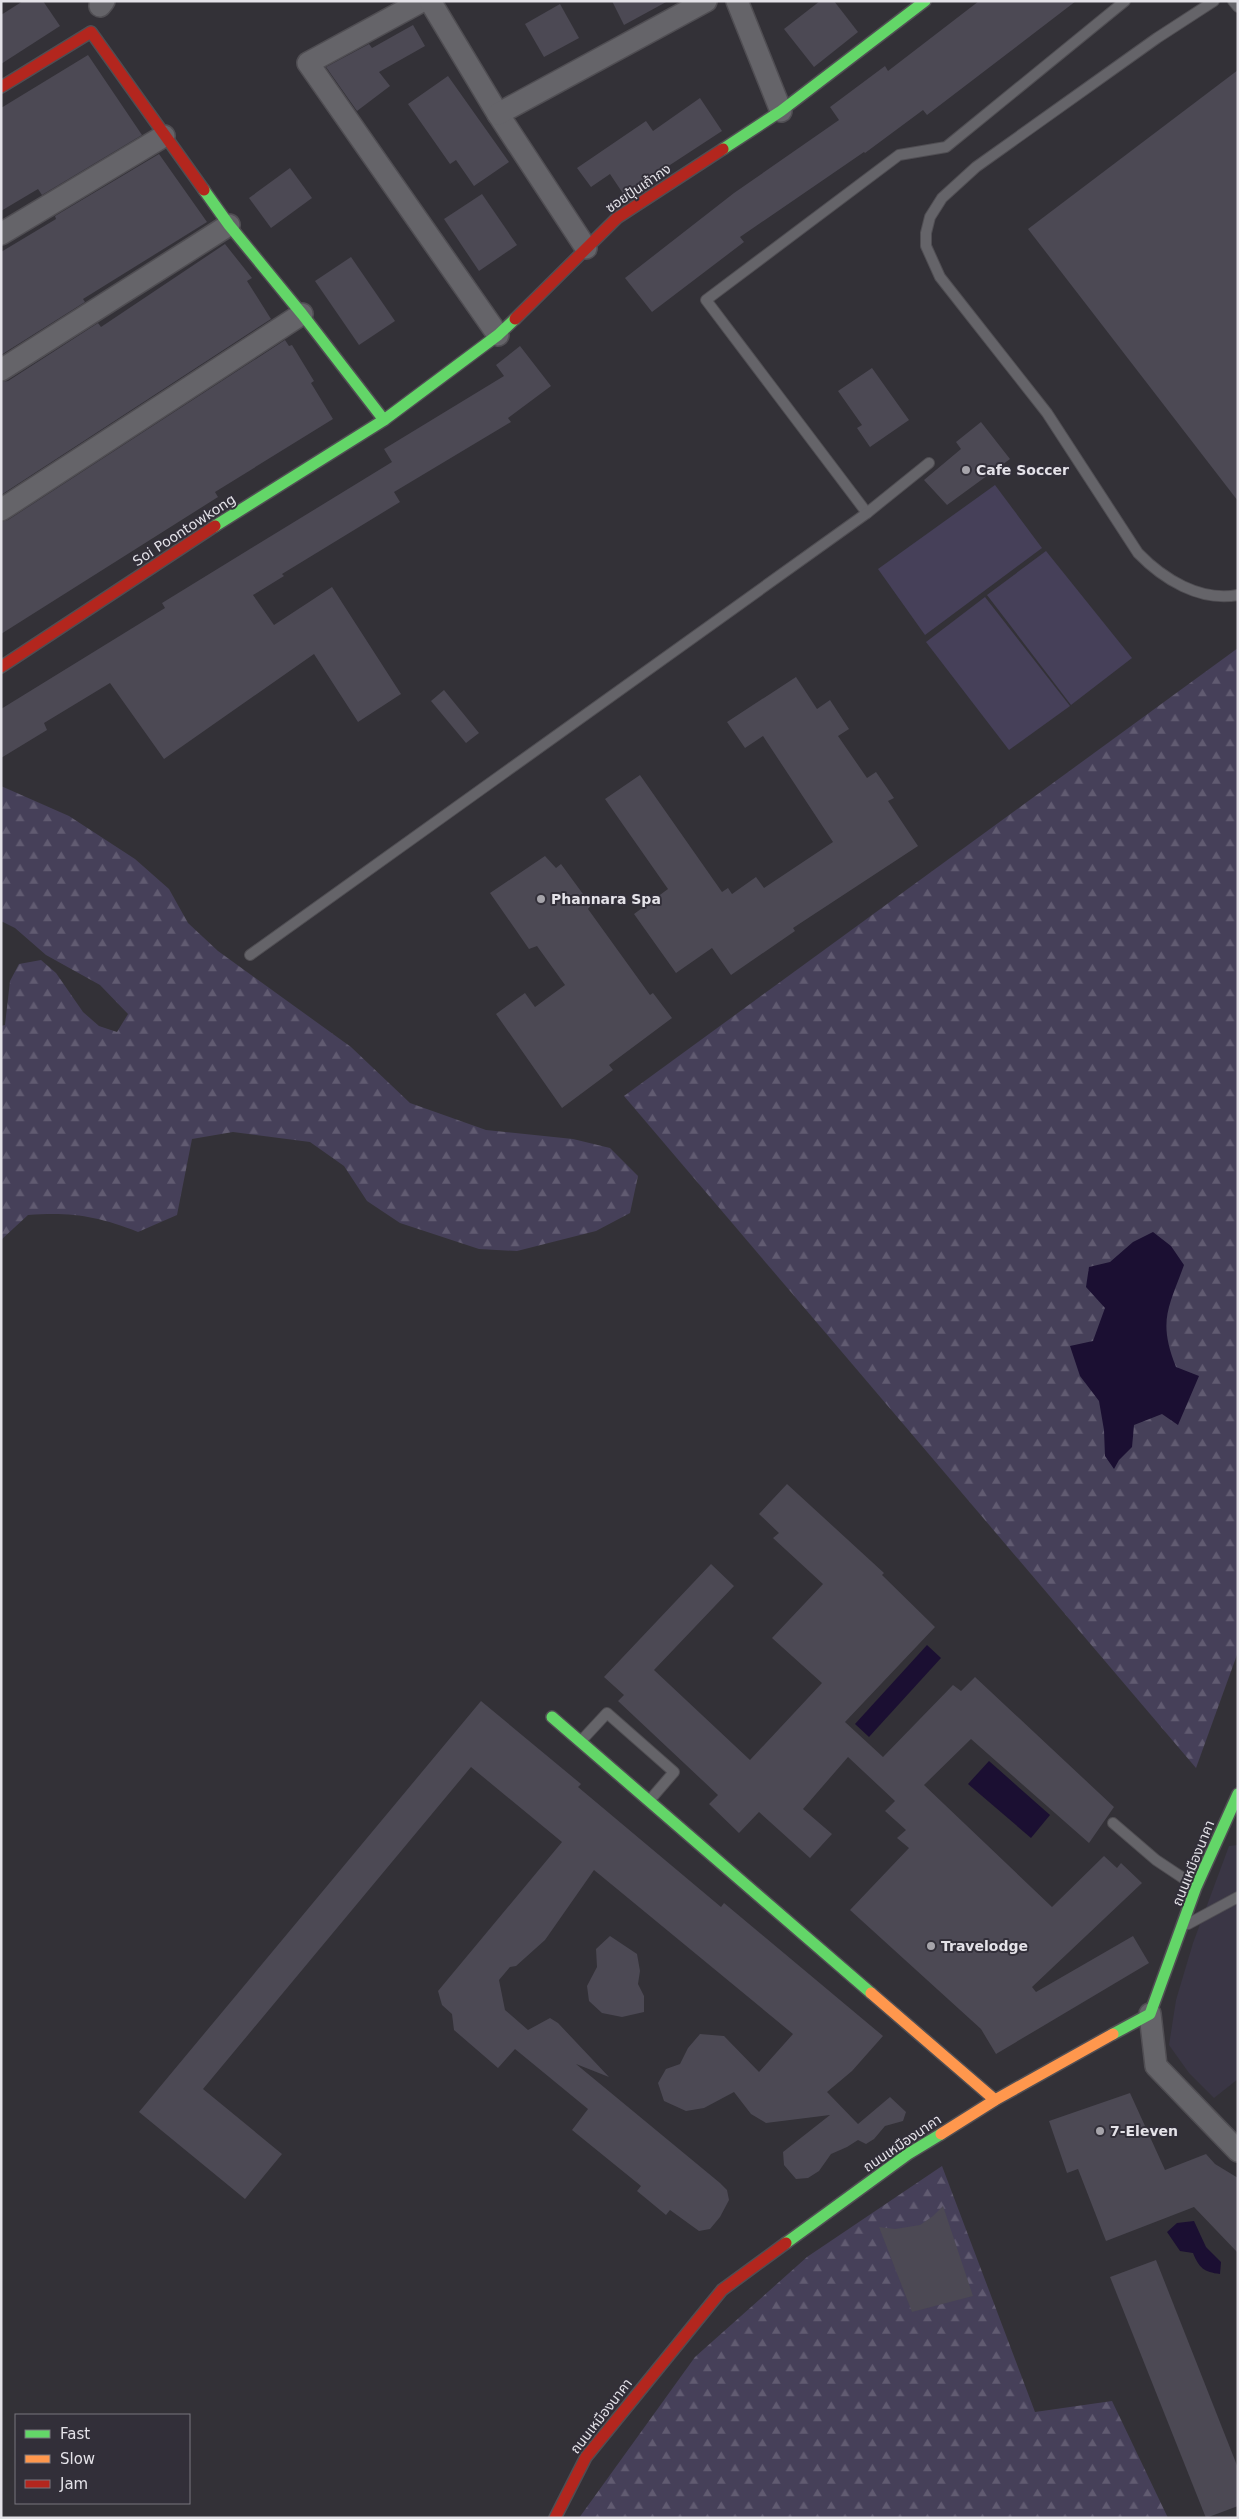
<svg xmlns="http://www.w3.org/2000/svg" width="1239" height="2519" viewBox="0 0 1239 2519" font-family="'DejaVu Sans','Noto Sans Thai',sans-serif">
<defs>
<pattern id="forest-firs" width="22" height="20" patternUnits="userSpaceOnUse" patternTransform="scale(1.25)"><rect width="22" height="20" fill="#464059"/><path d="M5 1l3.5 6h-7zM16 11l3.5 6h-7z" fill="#615b71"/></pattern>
</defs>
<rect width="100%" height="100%" fill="#333137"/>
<path fill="#3a3645" d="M 1238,1845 L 1238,2079 L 1214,2098 L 1189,2073 L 1169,2045 L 1176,2000 L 1193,1943 L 1229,1846 Z"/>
<g fill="#464059">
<path d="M 995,485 L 1042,548 L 925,635 L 878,569 Z"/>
<path d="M 1046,551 L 1132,658 L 1071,705 L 987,595 Z"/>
<path d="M 985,597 L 1070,706 L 1009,750 L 926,642 Z"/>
</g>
<g fill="url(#forest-firs)">
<path d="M 1238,648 L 1238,1652 L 1196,1768 L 624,1096 Z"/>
<path d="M 1,786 L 69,816 L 135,859 L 169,889 L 188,923 L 218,951 L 351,1047 L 410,1103 L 486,1130 L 573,1139 L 610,1148 L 638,1176 L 630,1213 L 596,1231 L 517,1251 L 479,1249 L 400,1223 L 367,1201 L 344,1166 L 310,1142 L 233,1132 L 192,1139 L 177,1215 L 138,1232 C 97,1216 72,1212 28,1215 L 1,1240 L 1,1026 L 5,1025 L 10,981 L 19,964 L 41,960 L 56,973 L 83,1012 L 99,1026 L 117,1032 L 128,1014 L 100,985 L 46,955 L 15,928 L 1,921 Z"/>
<path d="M 942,2166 L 1035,2412 L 1112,2401 L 1168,2518 L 579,2518 L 695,2357 L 807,2257 Z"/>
</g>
<g fill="#1b0f32">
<path d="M 1153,1232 L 1171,1246 L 1184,1265 C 1168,1309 1158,1321 1176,1367 L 1199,1376 L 1178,1425 L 1162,1414 L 1134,1425 L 1132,1447 L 1119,1460 L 1114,1469 L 1105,1456 L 1104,1430 L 1099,1401 L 1080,1376 L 1070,1346 L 1093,1341 L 1105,1308 L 1086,1287 L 1089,1267 L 1110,1262 L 1133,1242 Z"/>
<path d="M 927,1645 L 941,1658 L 869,1737 L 855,1724 Z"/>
<path d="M 989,1761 L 1050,1815 L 1031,1838 L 968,1784 Z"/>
<path d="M 1194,2221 L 1206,2247 L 1221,2262 L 1220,2274 C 1204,2272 1199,2268 1193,2253 L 1180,2251 L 1167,2232 L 1177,2223 Z"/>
</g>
<g fill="#4c4954">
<path d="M 23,1 L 43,1 L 60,26 L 1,64 L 1,15 Z"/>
<path d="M 612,1 L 668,1 L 624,25 Z"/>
<path d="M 820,1 L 834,1 L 858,32 L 814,67 L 784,29 Z"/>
<path d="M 979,1 L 1076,1 L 927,115 L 923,110 L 865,153 L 864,152 L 740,237 L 744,242 L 652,312 L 625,278 L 734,193 L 839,120 L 830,107 L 885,66 L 888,71 Z"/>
<path d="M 560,4 L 579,38 L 544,57 L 525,24 Z"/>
<path d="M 413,25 L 425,46 L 379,72 L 390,86 L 357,111 L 326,67 L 369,44 L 372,48 Z"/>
<path d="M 88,55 L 142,135 L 42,195 L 38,189 L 1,211 L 1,108 Z"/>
<path d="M 1238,70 L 1238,501 L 1028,229 Z"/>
<path d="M 448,76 L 509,162 L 474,186 L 456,160 L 450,164 L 408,104 Z"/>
<path d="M 700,98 L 722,131 L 624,195 L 610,174 L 591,187 L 577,168 L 646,121 L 653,131 Z"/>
<path d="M 159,154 L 207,222 L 83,299 L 85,302 L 1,355 L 1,252 L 56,219 L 55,216 Z"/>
<path d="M 290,168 L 312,198 L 271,228 L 249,198 Z"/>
<path d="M 482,194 L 517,245 L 479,271 L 444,219 Z"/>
<path d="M 225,244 L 252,278 L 247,281 L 271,319 L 1,495 L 1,382 L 8,381 L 98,323 L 101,327 Z"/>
<path d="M 351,257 L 395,321 L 359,345 L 315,281 Z"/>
<path d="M 285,340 L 289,346 L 292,345 L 314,381 L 311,383 L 333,419 L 215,492 L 218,497 L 1,634 L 1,522 L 8,520 Z"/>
<path d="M 520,346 L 551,386 L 508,418 L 511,422 L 394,492 L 400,502 L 282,574 L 284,576 L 253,595 L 274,625 L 332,587 L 401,694 L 358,722 L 314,654 L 164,759 L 110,683 L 44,723 L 47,730 L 1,758 L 1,709 L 165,608 L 162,603 L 392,462 L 384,449 L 504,376 L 496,365 Z"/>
<path d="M 872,368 L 909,420 L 870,447 L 857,428 L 862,425 L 838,391 Z"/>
<path d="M 981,422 L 1010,459 L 947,505 L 924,480 L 961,449 L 956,442 Z"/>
<path d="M 796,677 L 817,709 L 830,700 L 849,729 L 838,736 L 867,778 L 876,772 L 894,798 L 888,801 L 918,846 L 793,928 L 795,931 L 731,975 L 712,948 L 676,973 L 634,914 L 668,889 L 605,799 L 640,775 L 722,892 L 728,888 L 732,894 L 756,877 L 764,888 L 833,842 L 763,736 L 745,748 L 727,722 Z"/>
<path d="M 444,690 L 479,733 L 466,743 L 431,701 Z"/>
<path d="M 545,856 L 556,868 L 561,864 L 591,905 L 588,909 L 650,995 L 653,993 L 672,1018 L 609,1065 L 613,1070 L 562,1108 L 496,1014 L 525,993 L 535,1007 L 565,985 L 537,946 L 529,949 L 490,893 Z"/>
<path d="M 787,1484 L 884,1573 L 882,1575 L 935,1627 L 845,1722 L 883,1757 L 953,1685 L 961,1691 L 975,1677 L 1114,1807 L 1089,1843 L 971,1739 L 924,1785 L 1052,1907 L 1104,1856 L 1117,1868 L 1121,1863 L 1142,1883 L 1032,1987 L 1036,1992 L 1133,1936 L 1149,1963 L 996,2054 L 981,2029 L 850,1910 L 909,1848 L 897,1838 L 906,1830 L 885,1811 L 895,1801 L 848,1757 L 803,1809 L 832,1834 L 810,1858 L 759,1812 L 739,1833 L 709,1804 L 718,1795 L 618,1701 L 624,1695 L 604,1677 L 711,1564 L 734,1586 L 654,1670 L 750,1760 L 822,1683 L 772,1638 L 823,1584 L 773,1538 L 779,1533 L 759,1514 Z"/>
<path d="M 481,1701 L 581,1784 L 578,1787 L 721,1907 L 724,1903 L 883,2036 L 852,2071 L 827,2092 L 858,2124 L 890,2097 L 906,2112 L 903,2121 L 885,2126 L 874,2139 L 866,2144 L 858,2140 L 847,2147 L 831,2154 L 819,2171 L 808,2178 L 796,2179 L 784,2165 L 783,2152 L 830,2115 L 766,2123 L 751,2114 L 734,2092 L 704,2108 L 686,2111 L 664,2101 L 658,2083 L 666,2069 L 680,2064 L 688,2048 L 700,2034 L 724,2036 L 759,2072 L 793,2034 L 594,1870 L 545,1940 L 516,1966 L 510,1967 L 499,1980 L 505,2010 L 528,2030 L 550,2018 L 558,2023 L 609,2077 L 576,2064 L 720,2183 L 727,2190 L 729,2200 L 720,2217 L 710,2229 L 699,2231 L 670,2210 L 666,2215 L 637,2191 L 641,2186 L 572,2130 L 588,2109 L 515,2049 L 498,2068 L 454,2030 L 452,2014 L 442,2005 L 438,1991 L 562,1842 L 471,1767 L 203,2089 L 282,2154 L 245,2199 L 139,2112 Z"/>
<path d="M 610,1936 L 637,1954 L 640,1971 L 638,1984 L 644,1996 L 644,2012 L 622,2017 L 602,2013 L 589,2001 L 587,1986 L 597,1967 L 596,1949 Z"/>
<path d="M 1130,2093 L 1165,2170 L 1206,2154 L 1215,2164 L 1238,2178 L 1238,2253 L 1194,2207 L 1106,2241 L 1078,2169 L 1067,2173 L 1049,2121 Z"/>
<path d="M 943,2206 L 973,2296 L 912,2312 L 879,2227 L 895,2229 L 920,2225 L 933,2216 Z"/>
<path d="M 1156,2260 L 1238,2468 L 1238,2506 L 1206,2518 L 1110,2277 Z"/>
</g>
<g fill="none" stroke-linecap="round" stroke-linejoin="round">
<defs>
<g id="lane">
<path d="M 1214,1 L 1157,38 L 976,167 L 942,198 L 930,217 L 926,233 L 926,246 L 940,277 L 1047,413 L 1138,553 C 1163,579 1200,602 1238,595"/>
<path d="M 1233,1 L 1238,7"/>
<path d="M 867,513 L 706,300 L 899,155 L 946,147 L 1125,1"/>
<path d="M 250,955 L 867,513 L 929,463"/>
<path d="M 581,1741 L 607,1713 L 674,1772 L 649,1801"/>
<path d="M 1113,1823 L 1156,1860 L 1195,1886"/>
<path d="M 1188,1924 L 1238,1897"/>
</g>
<g id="street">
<path d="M 422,1 L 308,63 L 498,335"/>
<path d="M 430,1 L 498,114 L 586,248"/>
<path d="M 737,1 L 781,111"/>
<path d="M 100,6 L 104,1"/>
<path d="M 498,114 L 706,1"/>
<path d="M 1,234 L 164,136"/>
<path d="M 1,370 L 229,225"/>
<path d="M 1,510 L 302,314"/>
<path d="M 1150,2014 L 1156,2066 L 1238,2151"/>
</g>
<g id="fast">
<path d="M 723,149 L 781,111 L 925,1"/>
<path d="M 204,190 L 229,225 L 302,314 L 384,420"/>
<path d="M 215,526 L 384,420 L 498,335 L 515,319"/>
<path d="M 552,1717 L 871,1993"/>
<path d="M 1113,2034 L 1150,2014 L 1196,1887 L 1238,1794"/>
<path d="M 786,2243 L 908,2154 L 941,2134"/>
</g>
<g id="slow">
<path d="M 871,1993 L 995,2100"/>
<path d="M 941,2134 L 995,2100 L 1113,2034"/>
</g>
<g id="jam">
<path d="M 1,87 L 91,32 L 204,190"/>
<path d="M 515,319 L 617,218 L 723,149"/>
<path d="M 1,667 L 215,526"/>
<path d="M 555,2518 L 586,2457 L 722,2290 L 786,2243"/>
</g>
</defs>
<use href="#lane" stroke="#504e53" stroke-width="12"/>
<use href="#street" stroke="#504e53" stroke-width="24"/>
<use href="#fast" stroke="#504e53" stroke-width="14"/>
<use href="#slow" stroke="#504e53" stroke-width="14"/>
<use href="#jam" stroke="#504e53" stroke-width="14"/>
<use href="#lane" stroke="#656469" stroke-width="10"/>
<use href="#street" stroke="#656469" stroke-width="21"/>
<use href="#fast" stroke="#63d668" stroke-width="11"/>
<use href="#slow" stroke="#ff974d" stroke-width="11"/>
<use href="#jam" stroke="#b3261e" stroke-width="11"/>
</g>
<g fill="#a6a4aa" stroke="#322f39" stroke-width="2">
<circle cx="966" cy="470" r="5"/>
<circle cx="541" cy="899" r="5"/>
<circle cx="931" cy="1946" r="5"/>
<circle cx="1100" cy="2131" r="5"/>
</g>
<g text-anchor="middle" stroke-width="4" stroke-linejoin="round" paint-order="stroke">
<g font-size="14" fill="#e4e2e8" stroke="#322f39">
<text transform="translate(638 188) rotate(-34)" y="5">ซอยปุ้นเถ้ากง</text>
<text transform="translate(184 530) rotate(-33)" y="5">Soi Poontowkong</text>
<text transform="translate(1193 1863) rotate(-68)" y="5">ถนนเหมืองนาคา</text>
<text transform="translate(902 2143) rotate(-34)" y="5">ถนนเหมืองนาคา</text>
<text transform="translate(601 2416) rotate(-52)" y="5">ถนนเหมืองนาคา</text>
</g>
<g font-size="14" font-weight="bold" fill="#e4e2e8" stroke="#322f39" text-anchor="start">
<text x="976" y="475">Cafe Soccer</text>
<text x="551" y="904">Phannara Spa</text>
<text x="941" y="1951">Travelodge</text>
<text x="1110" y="2136">7-Eleven</text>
</g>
</g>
<rect width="1239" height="2519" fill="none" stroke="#e4e2e8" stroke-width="5"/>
<rect x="15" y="2414" width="175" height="90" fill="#322f39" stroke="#79777f"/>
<rect x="25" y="2430" width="25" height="8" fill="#63d668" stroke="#79777f"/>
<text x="60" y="2439" font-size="15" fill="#e4e2e8">Fast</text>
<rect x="25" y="2455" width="25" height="8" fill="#ff974d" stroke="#79777f"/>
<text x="60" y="2464" font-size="15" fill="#e4e2e8">Slow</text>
<rect x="25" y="2480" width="25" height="8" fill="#b3261e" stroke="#79777f"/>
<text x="60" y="2489" font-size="15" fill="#e4e2e8">Jam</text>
</svg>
